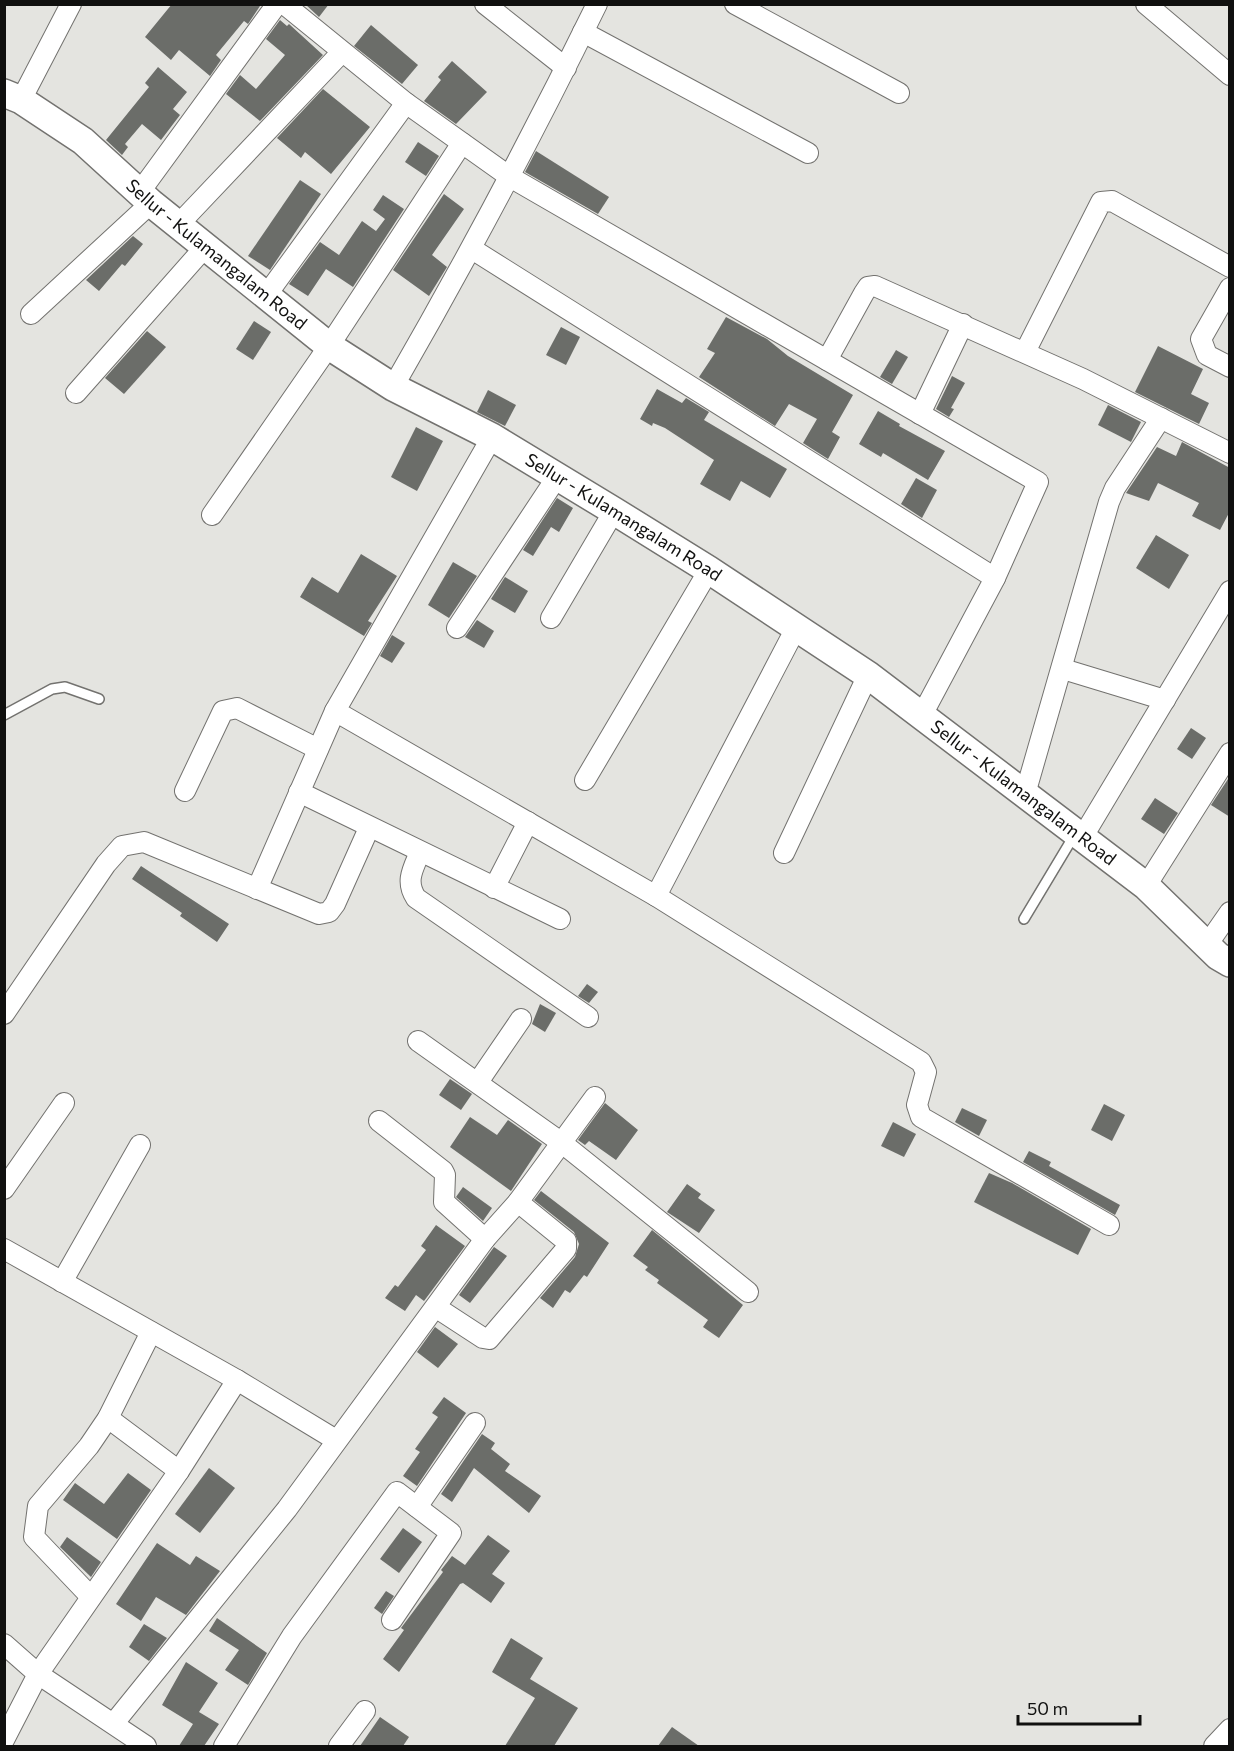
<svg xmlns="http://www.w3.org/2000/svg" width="1234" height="1751" viewBox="0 0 1234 1751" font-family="Commissioner,sans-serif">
<rect width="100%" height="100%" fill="#e4e4e0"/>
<g fill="#6b6d69">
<path d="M 172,4 L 258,4 L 260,6 L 248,24 L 244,21 L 216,55 L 221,60 L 210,76 L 179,50 L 171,60 L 145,37 Z"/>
<path d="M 305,4 L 329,4 L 319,17 Z"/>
<path d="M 280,20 L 287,26 L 289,24 L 323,55 L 260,121 L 226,94 L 240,75 L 256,89 L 285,55 L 266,39 Z"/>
<path d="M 371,25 L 418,65 L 402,84 L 354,46 Z"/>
<path d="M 452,61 L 487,92 L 456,124 L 424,101 L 441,80 L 438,77 Z"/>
<path d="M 158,67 L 187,92 L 173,109 L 180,115 L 161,140 L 142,124 L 125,144 L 128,147 L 122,155 L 106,140 L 149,87 L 145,83 Z"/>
<path d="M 323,89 L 370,127 L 331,174 L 305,152 L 301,158 L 277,138 Z"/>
<path d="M 418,142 L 439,156 L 426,176 L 405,162 Z"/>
<path d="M 536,151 L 609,197 L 598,214 L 525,172 Z"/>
<path d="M 300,180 L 321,194 L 270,270 L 248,256 Z"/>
<path d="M 444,194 L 464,209 L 432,255 L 447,267 L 429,296 L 393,270 Z"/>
<path d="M 383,195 L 404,209 L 353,287 L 326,269 L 308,296 L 289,284 L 320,242 L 339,255 L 362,221 L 376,231 L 385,219 L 373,210 Z"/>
<path d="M 133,236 L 143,244 L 125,266 L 122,264 L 99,291 L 86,280 Z"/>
<path d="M 726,317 L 767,339 L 788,356 L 853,395 L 832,432 L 840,437 L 828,459 L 803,443 L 817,419 L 789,404 L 775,426 L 699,377 L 715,353 L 707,349 Z"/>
<path d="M 254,321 L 271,332 L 253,360 L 236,349 Z"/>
<path d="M 561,327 L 580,337 L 566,365 L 546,355 Z"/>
<path d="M 147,331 L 166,347 L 124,394 L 105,378 Z"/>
<path d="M 1158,346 L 1203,369 L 1191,394 L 1209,403 L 1199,424 L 1135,392 Z"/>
<path d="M 896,350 L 908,357 L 892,384 L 880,377 Z"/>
<path d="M 952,376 L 965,383 L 951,408 L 954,409 L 949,417 L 936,409 Z"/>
<path d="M 657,389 L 682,403 L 686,398 L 709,412 L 704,420 L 787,469 L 770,498 L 741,481 L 730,501 L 700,484 L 714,460 L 665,428 L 653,423 L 652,426 L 640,419 Z"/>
<path d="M 488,390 L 516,405 L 505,426 L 477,412 Z"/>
<path d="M 1108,405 L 1141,422 L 1131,442 L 1098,425 Z"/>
<path d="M 878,411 L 900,424 L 899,426 L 945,451 L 928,480 L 883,453 L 881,457 L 859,444 Z"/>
<path d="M 416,427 L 443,441 L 417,491 L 391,477 Z"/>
<path d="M 1182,442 L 1230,468 L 1230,511 L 1220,530 L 1192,516 L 1199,503 L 1158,483 L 1149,501 L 1126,493 L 1157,447 L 1176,456 Z"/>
<path d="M 916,478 L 937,490 L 922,518 L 901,504 Z"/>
<path d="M 557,498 L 573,508 L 559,532 L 551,527 L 533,556 L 523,550 Z"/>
<path d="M 1156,535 L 1189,555 L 1169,589 L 1136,568 Z"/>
<path d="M 361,554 L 397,576 L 368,621 L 372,623 L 364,636 L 300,597 L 312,577 L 338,593 Z"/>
<path d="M 453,562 L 477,576 L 449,618 L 428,605 Z"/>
<path d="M 505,577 L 528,591 L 515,613 L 491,599 Z"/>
<path d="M 477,620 L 494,631 L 484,648 L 465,637 Z"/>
<path d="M 392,635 L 405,643 L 392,663 L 380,656 Z"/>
<path d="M 1191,728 L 1206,738 L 1192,759 L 1177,749 Z"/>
<path d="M 1230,776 L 1230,817 L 1211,805 Z"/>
<path d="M 1155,798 L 1178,813 L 1164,834 L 1141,819 Z"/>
<path d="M 141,866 L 229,924 L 217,942 L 180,916 L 182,913 L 132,879 Z"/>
<path d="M 587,984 L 598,992 L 589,1003 L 578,996 Z"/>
<path d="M 540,1004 L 556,1013 L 545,1032 L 532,1024 Z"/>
<path d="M 450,1079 L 472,1094 L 461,1110 L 439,1095 Z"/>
<path d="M 605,1103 L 638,1130 L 616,1160 L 589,1141 L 585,1145 L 578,1140 Z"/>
<path d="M 1104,1104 L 1125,1115 L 1112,1141 L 1091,1130 Z"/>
<path d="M 962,1108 L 987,1120 L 979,1136 L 955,1122 Z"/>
<path d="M 470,1117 L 497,1135 L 508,1120 L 542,1144 L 511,1191 L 450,1147 Z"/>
<path d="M 893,1122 L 916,1134 L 904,1157 L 881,1146 Z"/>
<path d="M 1029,1151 L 1051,1162 L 1049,1166 L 1120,1205 L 1115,1215 L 1023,1162 Z"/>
<path d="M 989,1173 L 1012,1183 L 1091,1229 L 1078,1255 L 974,1202 Z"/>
<path d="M 687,1184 L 701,1194 L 698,1198 L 715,1210 L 699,1233 L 667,1212 Z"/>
<path d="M 463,1187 L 492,1208 L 483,1221 L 456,1197 Z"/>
<path d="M 541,1191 L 609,1243 L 587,1277 L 584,1275 L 570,1293 L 565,1290 L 553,1308 L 540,1298 L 575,1257 L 579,1244 L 574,1232 L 534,1200 Z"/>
<path d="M 436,1225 L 465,1246 L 424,1301 L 416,1295 L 405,1311 L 385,1298 L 395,1285 L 398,1287 L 426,1250 L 421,1246 Z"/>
<path d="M 652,1230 L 743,1305 L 719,1338 L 703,1327 L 708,1320 L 657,1283 L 659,1280 L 645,1270 L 648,1267 L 633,1256 Z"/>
<path d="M 494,1247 L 507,1256 L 470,1303 L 459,1295 Z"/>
<path d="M 435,1327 L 458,1344 L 438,1368 L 417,1352 Z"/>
<path d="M 444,1397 L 466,1413 L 417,1486 L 403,1476 L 420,1452 L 415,1449 L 438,1417 L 432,1413 Z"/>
<path d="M 482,1434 L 495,1443 L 491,1449 L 510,1464 L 505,1471 L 541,1496 L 529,1513 L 474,1468 L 452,1502 L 441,1494 Z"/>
<path d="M 209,1468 L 235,1488 L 200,1533 L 175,1514 Z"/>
<path d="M 128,1473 L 151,1490 L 117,1539 L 63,1500 L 75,1483 L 104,1504 Z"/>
<path d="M 403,1528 L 422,1542 L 399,1573 L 380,1559 Z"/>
<path d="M 488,1535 L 510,1551 L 492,1574 L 505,1583 L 491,1603 L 463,1583 L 460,1584 L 399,1672 L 383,1659 L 404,1630 L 401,1628 L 443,1572 L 441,1570 L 452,1556 L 465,1565 Z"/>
<path d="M 67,1537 L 101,1562 L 91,1577 L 60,1547 Z"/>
<path d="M 157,1543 L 190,1565 L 196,1556 L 220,1571 L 186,1615 L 156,1597 L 141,1621 L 116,1604 Z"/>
<path d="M 386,1591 L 394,1596 L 382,1614 L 374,1608 Z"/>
<path d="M 217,1618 L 267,1653 L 248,1685 L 225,1670 L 239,1650 L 209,1631 Z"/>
<path d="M 144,1624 L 167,1638 L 149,1661 L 129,1647 Z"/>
<path d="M 511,1638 L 543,1658 L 530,1679 L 578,1708 L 554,1746 L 505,1746 L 535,1698 L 492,1672 Z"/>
<path d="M 186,1662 L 218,1683 L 199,1712 L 219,1724 L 204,1746 L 179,1746 L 193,1724 L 162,1705 Z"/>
<path d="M 380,1717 L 409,1737 L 403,1746 L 360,1746 Z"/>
<path d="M 672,1727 L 699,1746 L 658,1746 Z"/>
</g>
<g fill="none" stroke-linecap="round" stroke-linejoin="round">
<defs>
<g id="service">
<path d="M 4,715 L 52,689 L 65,687 L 99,699"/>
<path d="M 1024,919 L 1075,834"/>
</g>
<g id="minor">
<path d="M 284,4 L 406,103 L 510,177 L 1038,482 L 995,578"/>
<path d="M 485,4 L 566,68"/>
<path d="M 735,4 L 899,93"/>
<path d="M 1146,4 L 1230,75"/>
<path d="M 583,32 L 808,153"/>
<path d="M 21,100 L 71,4"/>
<path d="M 139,193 L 277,4"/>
<path d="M 178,225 L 342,52"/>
<path d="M 472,249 L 995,578 L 922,715"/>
<path d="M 1230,288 L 1201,339 L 1207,355 L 1230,367"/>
<path d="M 265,297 L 406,103"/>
<path d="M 31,314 L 151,203"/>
<path d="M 1025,352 L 1101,202 L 1112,201 L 1230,267"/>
<path d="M 827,360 L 864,293 L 868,287 L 875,286 L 1083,379 L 1230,453"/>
<path d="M 393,387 C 465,262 533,135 597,4"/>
<path d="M 76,393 L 205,247"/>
<path d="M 920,414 L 963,324"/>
<path d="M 492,437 L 335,711 L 656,896 L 796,628"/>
<path d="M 212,515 L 329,346 L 462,143"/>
<path d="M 551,618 L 614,511"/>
<path d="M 457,628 L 557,477"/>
<path d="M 1063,669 L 1165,700"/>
<path d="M 585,780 L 709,570"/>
<path d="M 185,791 L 223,711 L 237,708 L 318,749"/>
<path d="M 299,792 L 560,919"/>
<path d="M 1025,794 L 1109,502 L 1115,488 L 1161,418"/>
<path d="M 1082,838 L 1230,591"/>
<path d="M 420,852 C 413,869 405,881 416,898 L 588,1017"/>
<path d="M 784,853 L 868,675"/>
<path d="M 1146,886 L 1230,753"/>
<path d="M 494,888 L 528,822"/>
<path d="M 257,889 L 335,711"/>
<path d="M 656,896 L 921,1062 L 926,1072 L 917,1105 L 921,1117 L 1109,1225"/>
<path d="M 1207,945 L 1230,912"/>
<path d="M 4,1014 L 106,864 L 122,846 L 144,842 L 319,914 L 329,912 L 335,904 L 369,828"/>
<path d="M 418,1041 L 562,1143 L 748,1292"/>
<path d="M 478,1082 L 521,1019"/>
<path d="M 379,1121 L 443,1171 L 445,1175 L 444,1202 L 485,1239"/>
<path d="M 4,1189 L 64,1103"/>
<path d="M 4,1249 L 237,1380 L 179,1471 L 38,1674 L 4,1740"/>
<path d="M 62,1282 L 140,1145"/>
<path d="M 437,1308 L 483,1338 L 489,1339 L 566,1249 L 566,1241 L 518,1202"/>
<path d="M 237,1380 L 336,1440"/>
<path d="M 108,1418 L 179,1471"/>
<path d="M 417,1507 L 475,1423"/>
<path d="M 91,1597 L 34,1537 L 38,1506 L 89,1446 L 108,1418 L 151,1332"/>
<path d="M 4,1644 L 38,1674 L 146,1746"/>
<path d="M 114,1723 L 287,1509 L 485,1239 L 518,1202 L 595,1097"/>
<path d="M 224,1746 L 292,1636 L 397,1492 L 451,1533 L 392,1620"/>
<path d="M 339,1746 L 365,1711"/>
<path d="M 1214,1746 L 1230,1729"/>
</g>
<g id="secondary">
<path id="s1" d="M 4,93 L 21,100 L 83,141 L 151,203 L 329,346 L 393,387 L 492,437 L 614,511 L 709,570 L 868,675 L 1146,886 L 1218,956 L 1230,963"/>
</g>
</defs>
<use href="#service" stroke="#73726f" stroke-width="12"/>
<use href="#minor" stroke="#73726f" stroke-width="22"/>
<use href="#secondary" stroke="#73726f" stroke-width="30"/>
<use href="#service" stroke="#fff" stroke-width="9"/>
<use href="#minor" stroke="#fff" stroke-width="20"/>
<use href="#secondary" stroke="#fff" stroke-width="27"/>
</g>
<g text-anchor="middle" stroke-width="4.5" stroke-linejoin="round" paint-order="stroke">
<g font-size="18" fill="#10100f" stroke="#e4e4e0">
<text dy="6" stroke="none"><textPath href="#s1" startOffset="268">Sellur - Kulamangalam Road</textPath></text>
<text dy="6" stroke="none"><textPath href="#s1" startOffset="754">Sellur - Kulamangalam Road</textPath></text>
<text dy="6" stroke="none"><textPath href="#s1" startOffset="1240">Sellur - Kulamangalam Road</textPath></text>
</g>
</g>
<rect width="1234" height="1751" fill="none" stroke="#10100f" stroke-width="12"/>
<path d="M1018 1715v9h122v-9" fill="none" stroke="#10100f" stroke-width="3"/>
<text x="1027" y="1715" font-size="18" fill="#10100f" stroke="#e4e4e0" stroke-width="4.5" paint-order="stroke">50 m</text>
</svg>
